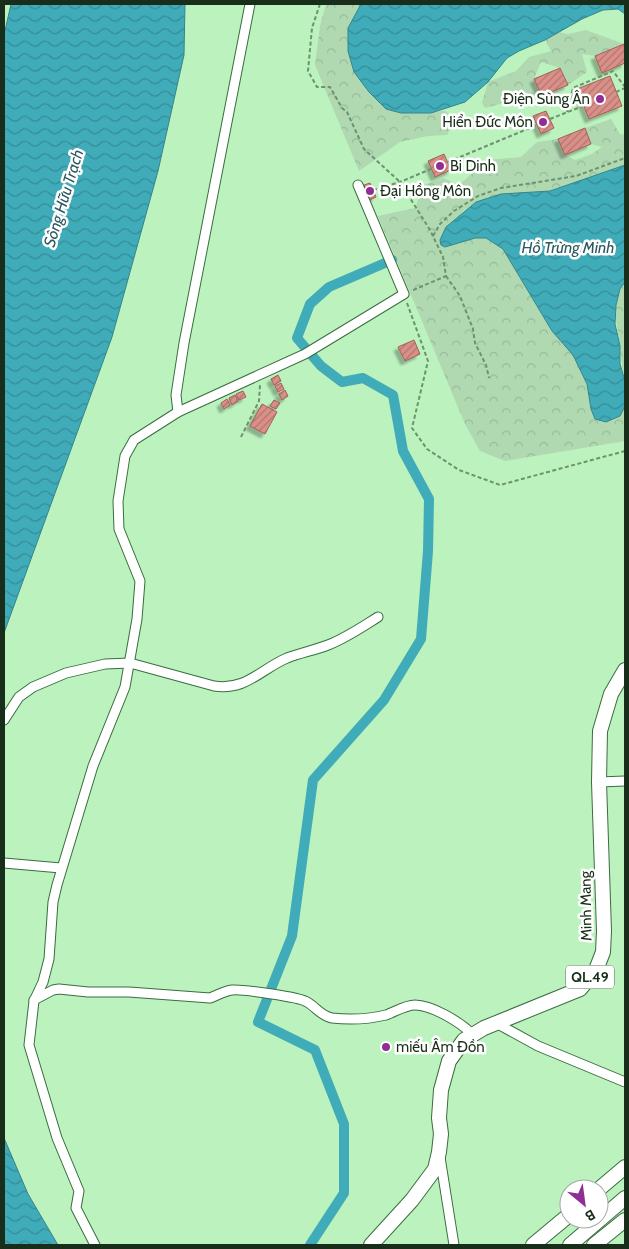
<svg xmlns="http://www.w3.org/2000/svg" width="629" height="1249" viewBox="0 0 629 1249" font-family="Cabin,sans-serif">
<defs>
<pattern id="forest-crowns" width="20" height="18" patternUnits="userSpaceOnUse" patternTransform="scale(1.25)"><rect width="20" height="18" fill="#b0d9b2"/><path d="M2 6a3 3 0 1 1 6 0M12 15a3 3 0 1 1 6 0" fill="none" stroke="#97bb98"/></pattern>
<pattern id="water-waves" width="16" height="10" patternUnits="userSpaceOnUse" patternTransform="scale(1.25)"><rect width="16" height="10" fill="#40acb9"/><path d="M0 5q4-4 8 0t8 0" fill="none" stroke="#358c96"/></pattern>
<pattern id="building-hatch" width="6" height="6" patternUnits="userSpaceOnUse" patternTransform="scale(1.25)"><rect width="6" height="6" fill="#da9089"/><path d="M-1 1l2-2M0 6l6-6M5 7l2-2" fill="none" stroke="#b0766f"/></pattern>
<filter id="shadow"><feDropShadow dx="-4" dy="4" stdDeviation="1" flood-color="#0004"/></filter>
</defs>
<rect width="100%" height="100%" fill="#bbf2be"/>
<g fill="url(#forest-crowns)">
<path d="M 326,4 L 361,4 L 348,28 L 348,51 L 354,72 L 369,92 L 386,109 L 401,113 L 445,111 L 456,119 L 447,135 L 428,136 L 400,142 L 359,171 L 315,65 L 320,26 Z"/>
<path d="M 586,30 L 624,44 L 595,56 L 582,54 L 587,72 L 568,85 L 560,68 L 541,62 L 534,79 L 542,96 L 521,92 L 511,101 L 485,108 L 482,103 L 488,82 L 516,71 L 529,57 L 551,51 L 545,40 L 558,32 L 568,34 Z"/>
<path d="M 611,119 L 620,134 L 625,135 L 625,165 L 550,191 L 501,194 L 476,202 L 462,212 L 445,247 L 475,238 L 486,238 L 503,249 L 552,331 L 573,355 L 587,384 L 591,409 L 595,419 C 610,423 617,420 625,406 L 625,441 L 505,461 L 480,451 L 465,424 L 378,216 L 415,208 L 424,185 L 443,178 L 459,185 L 487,160 L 521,157 L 537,142 L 558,139 L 565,155 L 575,160 L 592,154 L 602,147 L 591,144 L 585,128 Z"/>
<path d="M 625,282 L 625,381 C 622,369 621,358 620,346 C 617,322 610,305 625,282 Z"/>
</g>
<g fill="url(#water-waves)" stroke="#348689">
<path d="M 11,4 L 185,4 L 184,55 L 158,171 L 112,337 L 4,633 L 4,35 Z"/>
<path d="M 361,4 L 625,4 L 625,14 L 618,9 L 603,10 L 582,19 L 545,40 L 519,51 L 507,58 L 488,82 L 465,102 L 431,113 L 401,113 L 386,109 L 369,92 L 354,72 L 348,51 L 348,28 Z"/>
<path d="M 625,165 L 625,282 L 620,289 L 616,305 L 615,324 L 620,346 L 620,364 L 625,381 L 625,406 L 620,416 L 606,422 L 595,419 L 591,409 L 587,384 L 573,355 L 552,331 L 503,249 L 486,238 L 475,238 L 445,247 L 441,245 L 440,240 L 446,227 L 476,202 L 501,194 L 550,191 Z"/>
<path d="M 4,1138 L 28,1194 L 58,1245 L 4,1245 Z"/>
</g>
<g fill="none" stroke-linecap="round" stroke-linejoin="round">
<path stroke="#40acb9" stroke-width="10" d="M 310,1245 L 344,1193 L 344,1124 L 315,1050 L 258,1022 L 292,936 L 313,780 L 384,700 L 421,639 L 428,551 L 429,499 L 403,451 L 393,395 L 363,378 L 342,382 L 321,366 L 297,338 L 310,304 L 329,287 L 392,260"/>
</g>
<g fill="url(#building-hatch)" stroke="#a45f58" filter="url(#shadow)">
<path d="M 624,44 L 625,63 L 602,73 L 595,56 Z"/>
<path d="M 560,68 L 568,85 L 542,96 L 534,79 Z"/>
<path d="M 610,76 L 622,106 L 589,119 L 577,89 Z"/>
<path d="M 546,111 L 554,128 L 541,134 L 533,116 Z"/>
<path d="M 585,128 L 591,144 L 565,155 L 558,139 Z"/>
<path d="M 444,154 L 451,170 L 435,177 L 428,161 Z"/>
<path d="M 370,183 L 376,197 L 370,200 L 364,185 Z"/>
<path d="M 414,340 L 420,354 L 405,361 L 398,347 Z"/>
<path d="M 278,375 L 281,381 L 274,385 L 271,379 Z"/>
<path d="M 281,383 L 284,389 L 278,392 L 275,386 Z"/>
<path d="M 285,390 L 288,396 L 282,400 L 279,394 Z"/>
<path d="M 243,391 L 246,397 L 239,400 L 236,394 Z"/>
<path d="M 235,395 L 238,401 L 232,405 L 229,398 Z"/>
<path d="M 227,399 L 230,405 L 224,409 L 221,403 Z"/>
<path d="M 274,400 L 280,403 L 276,409 L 270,406 Z"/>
<path d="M 262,404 L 277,412 L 265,434 L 250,426 Z"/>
</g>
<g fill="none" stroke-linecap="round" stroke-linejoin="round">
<defs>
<g id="minor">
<path d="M 178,412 L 176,395 L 184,343 L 250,4"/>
<path d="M 4,720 L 19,697 L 33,687 L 66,673 L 105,664 L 130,663 L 214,686 C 246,691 261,669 287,658 C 300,653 315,650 328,645 C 346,638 362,627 378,617"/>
<path d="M 599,782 L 625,781"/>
<path d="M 4,863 L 61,868"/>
<path d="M 34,1000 L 53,990 L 59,989 L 88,992 L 129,992 L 210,998 C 218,995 224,991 232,990 C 241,989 300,997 307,1002 C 316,1007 321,1016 332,1018 C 349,1020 369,1019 386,1015 C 395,1012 405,1005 415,1005 C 432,1005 460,1022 472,1034"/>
<path d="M 496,1023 L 538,1046 L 625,1082"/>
<path d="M 440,1157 L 454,1245"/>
<path d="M 95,1245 L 76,1208 L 79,1191 L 57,1138 L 29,1045 L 34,1001 L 43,982 L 49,959 L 53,902 L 57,885 L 93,766 L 125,687 L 137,619 L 140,581 L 119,529 L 118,501 L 125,456 L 134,440 L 178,412 L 305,354 L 404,294 L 358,185"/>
</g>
<g id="highway">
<path d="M 599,1189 L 625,1167"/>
<path d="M 371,1245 L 412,1200 L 435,1169 L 439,1152 L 441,1134 L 439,1118 L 441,1090 L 449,1061 L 464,1040 L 484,1028 L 580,989 L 596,970 L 603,952 L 604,931 L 599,782 L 600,731 L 611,694 L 625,670"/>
<path d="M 533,1245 L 569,1215"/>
<path d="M 570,1245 L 625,1198"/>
<path d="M 594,1245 L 625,1220"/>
</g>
</defs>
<use href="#minor" stroke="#3a6d3f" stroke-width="11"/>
<use href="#highway" stroke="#3a6d3f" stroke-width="16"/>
<g stroke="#6c926e" stroke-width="2" stroke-dasharray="4 2.5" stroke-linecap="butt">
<path d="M 320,4 L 312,28 L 308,71 L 317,87 L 330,87 L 342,108 L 347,112 L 364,149 L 400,182 L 430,230 L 443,257 L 446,276 L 411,291"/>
<path d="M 616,92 L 625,88"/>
<path d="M 567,112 L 573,88 L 613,71 L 625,87"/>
<path d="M 550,119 L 583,106"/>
<path d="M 448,162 L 537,125"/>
<path d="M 373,190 L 400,182 L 431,169"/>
<path d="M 433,236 L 440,224 L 454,211 L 478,196 L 501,188 L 576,176 L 625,158"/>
<path d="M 446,276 L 460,296 L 473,329 L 475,343 L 486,365 L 489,378"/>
<path d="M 407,303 L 428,361 L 412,428 L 427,449 L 459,470 L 500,485 L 625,451"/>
<path d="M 241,437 L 259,401 L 260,385"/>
</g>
<use href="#minor" stroke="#fff" stroke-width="9"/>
<use href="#highway" stroke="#fff" stroke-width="14"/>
</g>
<g fill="#912e95" stroke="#fff" stroke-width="2">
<circle cx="600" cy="99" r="5"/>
<circle cx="543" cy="122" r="5"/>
<circle cx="440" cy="166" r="5"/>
<circle cx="370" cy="191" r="5"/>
<circle cx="386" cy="1047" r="5"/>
</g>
<g text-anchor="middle" stroke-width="5" stroke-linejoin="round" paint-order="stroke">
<rect fill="#fff" stroke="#5e6d5f" stroke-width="1" x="566" y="965.5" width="48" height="23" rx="4"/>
<g font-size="14" font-weight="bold" fill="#192e1a">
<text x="590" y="982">QL.49</text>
</g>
<g font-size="15" fill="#192e1a" stroke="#fff" text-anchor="start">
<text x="590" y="104" text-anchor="end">Điện Sùng Ân</text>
<text x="533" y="127" text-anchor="end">Hiển Đức Môn</text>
<text x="450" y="171">Bi Dinh</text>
<text x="380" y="196">Đại Hồng Môn</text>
<text x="396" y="1052">miếu Âm Đồn</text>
</g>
<g font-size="15" fill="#192e1a" stroke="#fff">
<text transform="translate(586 906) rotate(-91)" y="5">Minh Mang</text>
</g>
<g font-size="16" font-style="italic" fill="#29575d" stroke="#fff">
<text transform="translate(63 198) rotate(-73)" y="6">Sông Hữu Trạch</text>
<text x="568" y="253">Hồ Trừng Minh</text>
</g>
</g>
<rect width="629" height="1249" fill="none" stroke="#192e1a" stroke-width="10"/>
<g transform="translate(584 1204) rotate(151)"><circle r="24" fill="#ffffff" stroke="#a3aba3"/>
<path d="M0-4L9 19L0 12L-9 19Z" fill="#912e95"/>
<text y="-8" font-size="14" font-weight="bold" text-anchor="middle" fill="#192e1a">B</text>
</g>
</svg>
